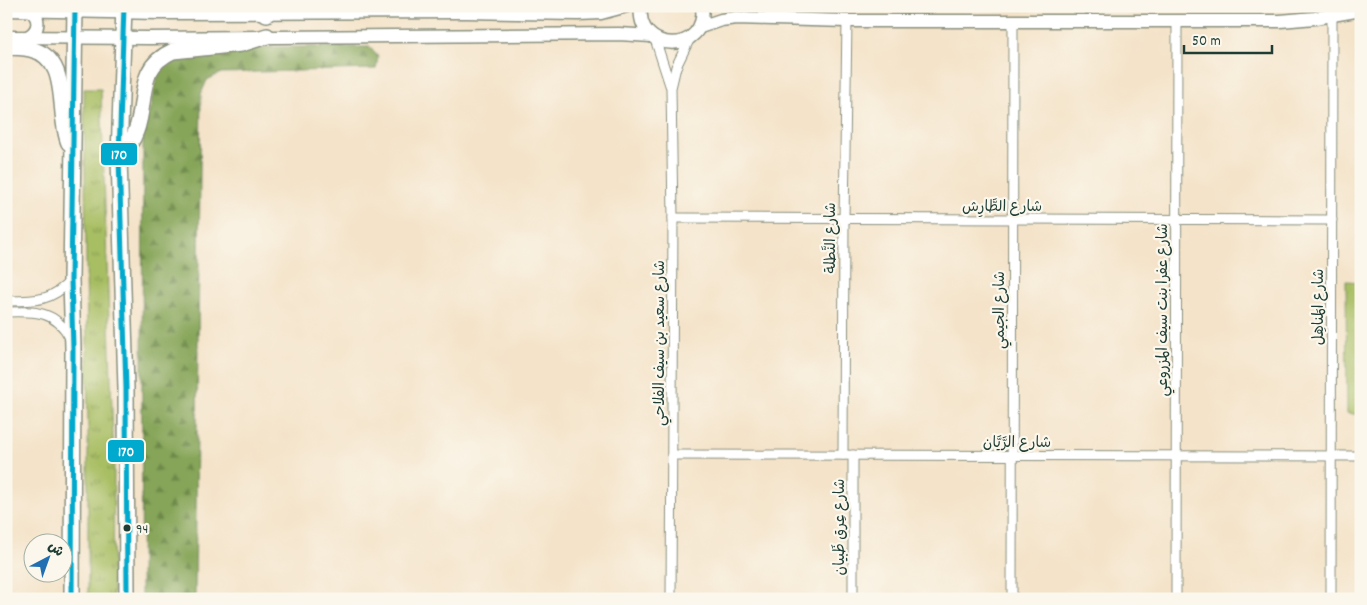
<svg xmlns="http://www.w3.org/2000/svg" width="1367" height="605" viewBox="0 0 1367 605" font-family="Dekko,'Playpen Sans Arabic',sans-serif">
<defs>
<pattern id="grass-tufts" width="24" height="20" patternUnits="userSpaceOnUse" patternTransform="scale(1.25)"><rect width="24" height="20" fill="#a8be63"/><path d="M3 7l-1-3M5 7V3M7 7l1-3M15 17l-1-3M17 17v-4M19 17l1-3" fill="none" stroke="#889c52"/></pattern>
<pattern id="forest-firs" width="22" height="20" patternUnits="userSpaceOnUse" patternTransform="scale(1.25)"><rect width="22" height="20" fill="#86a559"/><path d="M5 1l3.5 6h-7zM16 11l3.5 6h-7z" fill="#6d884a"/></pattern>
</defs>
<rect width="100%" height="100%" fill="#fbf7ec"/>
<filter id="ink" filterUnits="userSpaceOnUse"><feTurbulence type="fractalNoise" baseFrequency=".02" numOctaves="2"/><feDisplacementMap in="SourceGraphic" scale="10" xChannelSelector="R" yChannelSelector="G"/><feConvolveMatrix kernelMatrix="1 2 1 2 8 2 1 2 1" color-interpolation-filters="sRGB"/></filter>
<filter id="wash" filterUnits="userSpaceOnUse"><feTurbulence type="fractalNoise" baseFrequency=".0096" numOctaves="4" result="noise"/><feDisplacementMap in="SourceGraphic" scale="20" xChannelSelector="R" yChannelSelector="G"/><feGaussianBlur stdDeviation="1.12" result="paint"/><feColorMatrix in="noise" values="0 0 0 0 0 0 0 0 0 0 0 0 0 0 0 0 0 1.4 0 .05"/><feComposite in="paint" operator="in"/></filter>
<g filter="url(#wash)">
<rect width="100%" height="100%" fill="#f4e3c9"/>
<path fill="url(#grass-tufts)" stroke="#647e4c" d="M 84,89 L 101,89 L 114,466 L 113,599 L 88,599 L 88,429 Z"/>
<path fill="url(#forest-firs)" stroke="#527146" d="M 237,47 L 370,47 L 378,57 L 376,69 L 221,73 L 207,80 L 201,94 L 195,599 L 141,599 L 143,140 L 156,80 L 161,66 L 172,57 Z"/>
<path fill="#a8be63" stroke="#647e4c" d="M 1346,281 L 1361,282 L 1361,415 L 1347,413 Z"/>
</g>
<g filter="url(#ink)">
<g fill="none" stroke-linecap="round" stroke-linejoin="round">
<defs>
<g id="street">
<path d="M 655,39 L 670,85"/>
<path d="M 673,218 L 1332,220"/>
<path d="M 6,301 C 34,301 51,302 71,280"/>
<path d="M 6,312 C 34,311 56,310 70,338"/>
<path d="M 673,455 L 1361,456"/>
<path d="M 843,455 L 844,219 L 847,21"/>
<path d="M 853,455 L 853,599"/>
<path d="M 671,599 L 673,218 L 671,88 L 676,67 L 690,38"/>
<path d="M 1012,599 L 1013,21"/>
<path d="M 1176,599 L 1177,21"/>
<path d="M 1331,599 L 1332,16"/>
</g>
<g id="secondary">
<path d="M 641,6 C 635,55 709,55 702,6"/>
<path d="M 6,10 L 160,13 L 467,12 L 578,14 L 601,13 L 627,6"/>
<path d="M 700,27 L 721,20 L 736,18 L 847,21 L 1280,21 L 1315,18 L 1361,10"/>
<path d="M 6,37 L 149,38 L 619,34 L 651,36"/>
<path d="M 27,37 C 40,31 41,17 29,10"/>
</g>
<g id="primary">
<path d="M 124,6 L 119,157 L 126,388 L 127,599"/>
<path d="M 248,6 L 267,14"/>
<path d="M 6,47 C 14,47 22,47 30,49 C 72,58 56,113 69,143"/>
<path d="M 119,157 C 126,149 133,141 136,131 C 148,99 135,68 173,51 L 241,44 L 267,36"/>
<path d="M 72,599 L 73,348 L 71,280 L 75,6"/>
</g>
</defs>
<use href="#street" stroke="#8a907e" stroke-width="11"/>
<use href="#secondary" stroke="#8a907e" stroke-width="15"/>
<use href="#primary" stroke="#8a907e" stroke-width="18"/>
<use href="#street" stroke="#fff" stroke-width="9"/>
<use href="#secondary" stroke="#fff" stroke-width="12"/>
<use href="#primary" stroke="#fff" stroke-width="15"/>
<defs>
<g id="bus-1">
<path d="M 124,6 L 119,157 L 126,388 L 127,599"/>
<path d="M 72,599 L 73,348 L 71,280 L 75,6"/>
</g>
</defs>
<use href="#bus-1" stroke="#fbf7ec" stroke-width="9"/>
<use href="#bus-1" stroke="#00a9ce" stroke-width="5"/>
</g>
</g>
<circle fill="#1f3d34" stroke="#fbf7ec" stroke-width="2" cx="127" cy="528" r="4.5"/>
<g text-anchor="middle" stroke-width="4.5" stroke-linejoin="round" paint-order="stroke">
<g font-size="14" fill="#1f3d34" stroke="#fbf7ec" text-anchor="start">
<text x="136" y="533">94</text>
</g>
<g font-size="15" fill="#1f3d34" stroke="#fbf7ec">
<text x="1002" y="211">شارع الطَّارِش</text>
<text transform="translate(830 238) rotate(-90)" y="5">شارع النَّطلة</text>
<text transform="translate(1318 307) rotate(-90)" y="5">شارع المَناهِل</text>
<text transform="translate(999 310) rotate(-90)" y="5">شارع الجيمي</text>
<text transform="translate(1162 310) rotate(-90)" y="5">شارع عفرا بنت سيف المزروعي</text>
<text transform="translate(659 343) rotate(-90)" y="5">شارع سعيد بن سيف الفلاحي</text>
<text x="1017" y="447">شارع الرَّيَّان</text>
<text transform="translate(839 527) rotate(-90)" y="5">شارع عِرق ظَبيان</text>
</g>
</g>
<g stroke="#fbf7ec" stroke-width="2">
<rect x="100" y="142" width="38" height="24" rx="5" fill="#00a9ce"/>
<rect x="107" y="439" width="38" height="24" rx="5" fill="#00a9ce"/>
</g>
<g font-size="14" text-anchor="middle" font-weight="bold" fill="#fff">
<text x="119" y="159">170</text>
<text x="126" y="456">170</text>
</g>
<rect width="1367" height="605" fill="none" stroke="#fbf7ec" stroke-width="25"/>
<g transform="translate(48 558) rotate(41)"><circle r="24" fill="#fbf7ec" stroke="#a3ada2"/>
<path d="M0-4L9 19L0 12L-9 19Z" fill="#1f6fb2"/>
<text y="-8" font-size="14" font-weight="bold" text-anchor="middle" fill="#1f3d34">ش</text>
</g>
<path d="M1184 45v8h88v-8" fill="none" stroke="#1f3d34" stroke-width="2.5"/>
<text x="1192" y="45" font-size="15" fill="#1f3d34" stroke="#fbf7ec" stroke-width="4" paint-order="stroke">50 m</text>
</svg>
